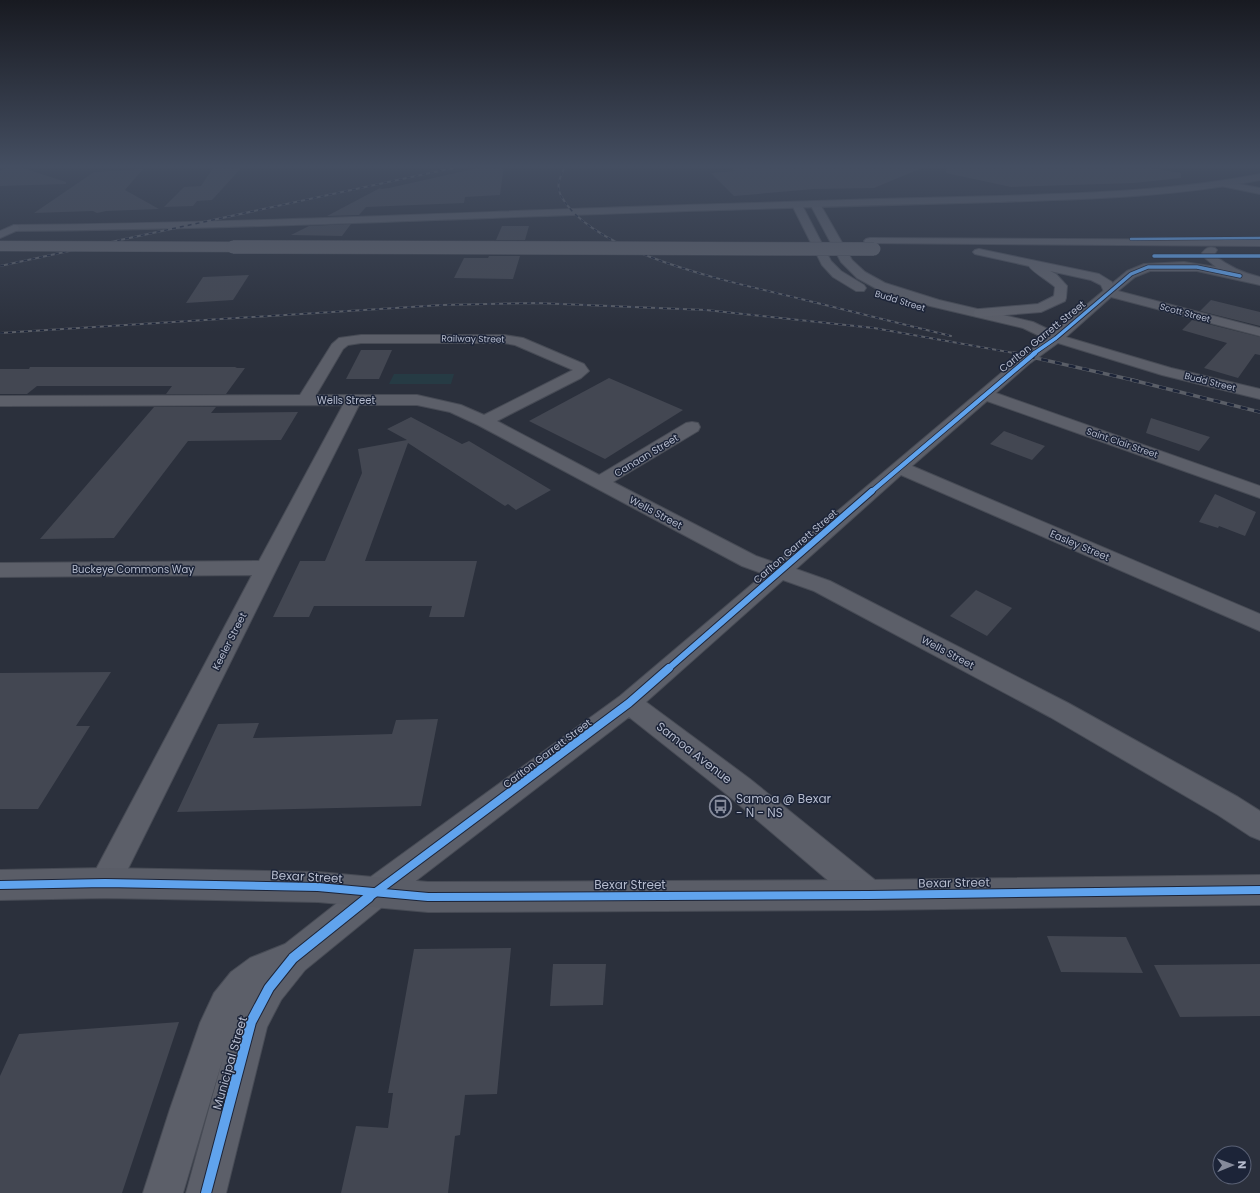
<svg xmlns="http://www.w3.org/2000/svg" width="1260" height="1193" viewBox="0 0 1260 1193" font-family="Poppins,sans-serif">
<rect width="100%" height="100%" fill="#2b303c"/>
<path fill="#263b44" d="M 394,374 L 454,374 L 451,384 L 389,384 Z"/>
<g fill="#434752">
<path d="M 14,165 L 66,182 L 66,184 L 0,186 L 0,171 Z"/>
<path d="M 215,165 L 244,165 L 212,200 L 197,201 L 193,206 L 164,207 L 184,187 L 201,186 Z"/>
<path d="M 491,165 L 504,165 L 500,195 L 465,197 L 464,203 L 366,207 L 359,215 L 327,216 L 382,187 L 380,189 L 389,188 Z"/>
<path d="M 726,165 L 929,165 L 874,188 L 814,189 L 734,196 L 711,173 L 735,171 Z"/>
<path d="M 946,165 L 1133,165 L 1181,173 L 1181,178 L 1134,183 L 1011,187 L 946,173 Z"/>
<path d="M 143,169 L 125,190 L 159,209 L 106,211 L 97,213 L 93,211 L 34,213 L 94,172 Z"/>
<path d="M 351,224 L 342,236 L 291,235 L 309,226 Z"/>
<path d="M 502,226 L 529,226 L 525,240 L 496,240 Z"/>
<path d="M 489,256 L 520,256 L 513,279 L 454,278 L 464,258 L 488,258 Z"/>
<path d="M 249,275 L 233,300 L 186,303 L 203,277 Z"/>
<path d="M 1211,300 L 1260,312 L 1260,326 L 1200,311 Z"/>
<path d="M 1192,320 L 1260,337 L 1260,355 L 1255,354 L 1238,378 L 1204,368 L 1227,343 L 1182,330 Z"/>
<path d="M 361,350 L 392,350 L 379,379 L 346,379 Z"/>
<path d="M 30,367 L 237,367 L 235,368 L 245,368 L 226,394 L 166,394 L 172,386 L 37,386 L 27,394 L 0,394 L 0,369 L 29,369 Z"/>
<path d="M 609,378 L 683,410 L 605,459 L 529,421 Z"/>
<path d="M 154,407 L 216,407 L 211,413 L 298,412 L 281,440 L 188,441 L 114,538 L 40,539 Z"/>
<path d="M 411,417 L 462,444 L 469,441 L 551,490 L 516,510 L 508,504 L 505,506 L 408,443 L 365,561 L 477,561 L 464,617 L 429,617 L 432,606 L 314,606 L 309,617 L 273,617 L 300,561 L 325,561 L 362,473 L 358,449 L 407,440 L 387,429 Z"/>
<path d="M 1151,418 L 1210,437 L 1199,451 L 1146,433 Z"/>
<path d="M 1004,431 L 1045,446 L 1032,460 L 990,444 Z"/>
<path d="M 1215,494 L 1256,512 L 1245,536 L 1219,526 L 1218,528 L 1199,522 Z"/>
<path d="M 976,590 L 1012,608 L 987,636 L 950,616 Z"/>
<path d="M 111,672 L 76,726 L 90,726 L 38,809 L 0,809 L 0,673 Z"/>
<path d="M 438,719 L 421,806 L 177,812 L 218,724 L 259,723 L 253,738 L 392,734 L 396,720 Z"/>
<path d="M 1047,936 L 1126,937 L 1143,973 L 1061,972 Z"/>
<path d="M 511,948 L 497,1094 L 465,1095 L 460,1135 L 455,1136 L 448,1193 L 341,1193 L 356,1126 L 388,1128 L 393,1093 L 388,1093 L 414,949 Z"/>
<path d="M 553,964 L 606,964 L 603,1005 L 550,1006 Z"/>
<path d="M 1260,964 L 1260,1016 L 1180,1017 L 1154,965 Z"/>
<path d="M 179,1022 L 122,1193 L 0,1193 L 0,1076 L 19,1034 Z"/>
</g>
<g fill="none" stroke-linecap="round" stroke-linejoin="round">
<defs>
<g id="street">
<path d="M 1224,181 L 1260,188 L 1260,194 L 1221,186 L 1219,184 Z"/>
<path d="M 815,201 L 820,204 L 852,260 L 865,272 L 885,283 L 939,300 L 1033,322 L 1054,332 L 1127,271 L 1144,264 L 1184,262 L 1216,267 L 1205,258 L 1202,253 C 1206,248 1209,246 1215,248 L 1217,250 L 1214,255 C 1228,266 1243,273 1260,277 L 1260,285 L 1197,271 L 1150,271 L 1135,277 L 1118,291 L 1260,328 L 1260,336 L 1111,297 L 1066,337 L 1171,368 L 1260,389 L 1260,399 L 1162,375 L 1058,343 L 1029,364 L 996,393 L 1260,486 L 1260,498 L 987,401 L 912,466 L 1260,614 L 1260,631 L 901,475 L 796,569 L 830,581 L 1068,703 L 1238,797 L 1260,811 L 1260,840 L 1250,836 L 1218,815 L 1050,717 L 814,591 L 783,580 L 646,702 L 750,779 L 880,884 L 885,895 L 880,906 L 869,910 L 858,906 L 730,797 L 629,717 L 387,903 L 305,970 L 281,1000 L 267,1027 L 226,1193 L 186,1193 L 223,1058 L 183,1193 L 143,1193 L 170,1109 L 200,1023 L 214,993 L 231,972 L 250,958 L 285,944 L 365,881 L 620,696 L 764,574 L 742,566 L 478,425 L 450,412 L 417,405 L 359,405 L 277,568 L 116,893 L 105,898 L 94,893 L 90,883 L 94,873 L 252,575 L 0,577 L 0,563 L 259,561 L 343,405 L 0,406 L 0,396 L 300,395 L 332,344 L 339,338 L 361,335 L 504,335 L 523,338 L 584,364 L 589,371 L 581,378 L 497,421 L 599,475 L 686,423 L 692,422 L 698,423 L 700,427 L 698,431 L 613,482 L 756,556 L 776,563 L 1019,358 L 1046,339 L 1023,328 L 930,306 L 877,289 L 857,278 L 841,262 L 810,204 ZM 361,343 L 504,343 L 515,345 L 573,370 L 484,415 L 461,405 L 417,395 L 316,395 L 343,349 L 348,345 Z"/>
<path d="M 797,202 L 802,205 L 831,261 L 841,271 L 864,285 L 866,288 L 864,291 L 856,291 L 833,277 L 822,265 L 792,205 Z"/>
</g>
<g id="secondary">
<path d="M 1260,174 L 1260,180 C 1174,197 1086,199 998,202 C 916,204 835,206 754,209 C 507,216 261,229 14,231 L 9,228 L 14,225 C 261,223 507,210 753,203 C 835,200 916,198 998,196 C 1086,193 1174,191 1260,174 Z"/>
<path d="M 105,868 L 318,872 L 428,882 L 869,880 L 1260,875 L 1260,905 L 869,910 L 428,912 L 318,902 L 105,898 L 0,900 L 0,870 Z"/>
</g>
<g id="primary">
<path d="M 14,225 L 18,226 L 19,228 L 18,230 L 0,238 L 0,231 Z"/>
<path d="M 870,238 L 1260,240 L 1260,246 L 866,243 L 864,241 L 866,239 Z"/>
<path d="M 979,249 L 1099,274 L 1112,282 L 1116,293 L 1114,296 L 1106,296 L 1101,285 L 1091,280 L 1050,271 L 1056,274 L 1067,286 L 1066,298 L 1065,301 L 1041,312 L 980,317 L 975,316 L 973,313 L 975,310 L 980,309 L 1038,304 L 1054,296 L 1055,287 C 1049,281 1031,271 1029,266 L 975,254 L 973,252 L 975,250 Z"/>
</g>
</defs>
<use href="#street" stroke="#474b55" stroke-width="2"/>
<use href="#secondary" stroke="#474b55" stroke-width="2"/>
<use href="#primary" stroke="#494d58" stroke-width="2"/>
<use href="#street" fill="#5c5f69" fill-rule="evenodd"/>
<use href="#secondary" fill="#5a5d67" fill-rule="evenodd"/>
<use href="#primary" fill="#5e616b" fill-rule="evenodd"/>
<defs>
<g id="rail-far1">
<path d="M 566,165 C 561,175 555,185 561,196 C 594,256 738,283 801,299 C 851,311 901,324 951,336"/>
<path d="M 0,266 L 467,165"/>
<path d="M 0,333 L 442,305 L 537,303 L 706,310 L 874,328 L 1019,354"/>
</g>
<g id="rail">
<path d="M 1014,353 L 1137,381"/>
<path d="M 1132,380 L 1260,412"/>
</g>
</defs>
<use href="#rail-far1" stroke="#5a5e67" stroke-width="2"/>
<use href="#rail" stroke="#5a5e67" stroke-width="3.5"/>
<use href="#rail-far1" stroke="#1c2438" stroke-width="1.5" stroke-dasharray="4" stroke-linecap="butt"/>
<use href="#rail" stroke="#1c2438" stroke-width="2.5" stroke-dasharray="7" stroke-linecap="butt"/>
<defs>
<path id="primary-bridge-far1" d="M 0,246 L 524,248"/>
<path id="primary-bridge" d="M 233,247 L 874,249"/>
</defs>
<use href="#primary-bridge-far1" stroke="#494d58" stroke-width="11" stroke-linecap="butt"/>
<use href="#primary-bridge" stroke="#494d58" stroke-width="14" stroke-linecap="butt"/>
<use href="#primary-bridge-far1" stroke="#5e616b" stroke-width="10"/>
<use href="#primary-bridge" stroke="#5e616b" stroke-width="13"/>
<defs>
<path id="cycleway-far5" d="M 1131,239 L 1260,238"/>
<g id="cycleway-far4">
<path d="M 1154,256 L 1260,256"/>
<path d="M 1033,354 L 1056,338 L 1131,274 L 1148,267 L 1197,267 L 1240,276"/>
</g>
<path id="cycleway-far3" d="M 871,492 L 1035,353"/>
<path id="cycleway-far2" d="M 668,669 L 872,491"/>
<g id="cycleway-far1">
<path d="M 0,885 L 105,883 L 318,887 L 428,897 L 869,895 L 1260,890"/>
<path d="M 368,898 L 629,703 L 669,668"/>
</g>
<path id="cycleway" d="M 206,1193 L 251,1022 L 269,988 L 293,958 L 369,897"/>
</defs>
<use href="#cycleway-far5" stroke="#1c2438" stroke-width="3.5"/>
<use href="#cycleway-far4" stroke="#1c2438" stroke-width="5"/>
<use href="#cycleway-far3" stroke="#1c2438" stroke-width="6"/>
<use href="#cycleway-far2" stroke="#1c2438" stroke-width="8"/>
<use href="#cycleway-far1" stroke="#1c2438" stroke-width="10"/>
<use href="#cycleway" stroke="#1c2438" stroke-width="12"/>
<use href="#cycleway-far5" stroke="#60a3ed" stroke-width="2.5"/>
<use href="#cycleway-far4" stroke="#60a3ed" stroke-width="3.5"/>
<use href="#cycleway-far3" stroke="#60a3ed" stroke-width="4.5"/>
<use href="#cycleway-far2" stroke="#60a3ed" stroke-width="6"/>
<use href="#cycleway-far1" stroke="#60a3ed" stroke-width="8"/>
<use href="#cycleway" stroke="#60a3ed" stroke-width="10"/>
</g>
<linearGradient id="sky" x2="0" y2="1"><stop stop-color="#181a21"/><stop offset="0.5" stop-color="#444e61"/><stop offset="1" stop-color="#444e61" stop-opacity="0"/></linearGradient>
<rect width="1260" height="332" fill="url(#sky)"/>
<defs>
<symbol id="bus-ring" viewBox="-11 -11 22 22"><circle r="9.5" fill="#1c2438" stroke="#858a9a" stroke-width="1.5"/><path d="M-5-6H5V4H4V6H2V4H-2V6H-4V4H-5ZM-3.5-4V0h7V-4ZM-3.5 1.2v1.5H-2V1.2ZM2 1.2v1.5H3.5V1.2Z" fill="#858a9a"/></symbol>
</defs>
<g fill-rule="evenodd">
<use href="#bus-ring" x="708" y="794" width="25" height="25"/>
</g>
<g text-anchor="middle" stroke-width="3" stroke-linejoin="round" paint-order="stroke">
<g font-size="9" fill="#b5bbcd" stroke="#1c2438">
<text transform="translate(900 301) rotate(17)" y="3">Budd Street</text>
<text transform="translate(1185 313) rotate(15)" y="3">Scott Street</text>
<text transform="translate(473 339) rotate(1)" y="3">Railway Street</text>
<text transform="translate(1210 382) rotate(14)" y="3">Budd Street</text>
<text transform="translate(1122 443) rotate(19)" y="3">Saint Clair Street</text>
</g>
<g font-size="10" fill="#b5bbcd" stroke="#1c2438">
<text transform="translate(1042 336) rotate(-39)" y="4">Carlton Garrett Street</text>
<text x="346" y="404">Wells Street</text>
<text transform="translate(646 455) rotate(-31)" y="4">Canaan Street</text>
<text transform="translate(656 512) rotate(28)" y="4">Wells Street</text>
<text transform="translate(1080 545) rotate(23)" y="4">Easley Street</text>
<text transform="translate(795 546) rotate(-41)" y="4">Carlton Garrett Street</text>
<text x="133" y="573">Buckeye Commons Way</text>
<text transform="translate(229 641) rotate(-63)" y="4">Keeler Street</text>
<text transform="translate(948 652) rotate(28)" y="4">Wells Street</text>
<text transform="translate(547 753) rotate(-37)" y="4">Carlton Garrett Street</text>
</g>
<g font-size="12" fill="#b5bbcd" stroke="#1c2438">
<text transform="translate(694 753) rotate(38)" y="4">Samoa Avenue</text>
<text transform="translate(307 877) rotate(3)" y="4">Bexar Street</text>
<text transform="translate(954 883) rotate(-1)" y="4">Bexar Street</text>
<text x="630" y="889">Bexar Street</text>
<text transform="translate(230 1063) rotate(-74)" y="4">Municipal Street</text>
</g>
<g font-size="12" fill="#b5bbcd" stroke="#1c2438" text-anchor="start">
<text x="736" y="803">Samoa @ Bexar<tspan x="736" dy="14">- N - NS</tspan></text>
</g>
</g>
<g transform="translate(1232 1165) rotate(89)"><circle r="19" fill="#1c2438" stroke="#596074"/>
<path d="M0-3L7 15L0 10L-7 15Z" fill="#858a9a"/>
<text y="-6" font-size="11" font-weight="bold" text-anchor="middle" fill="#b5bbcd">N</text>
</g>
</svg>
